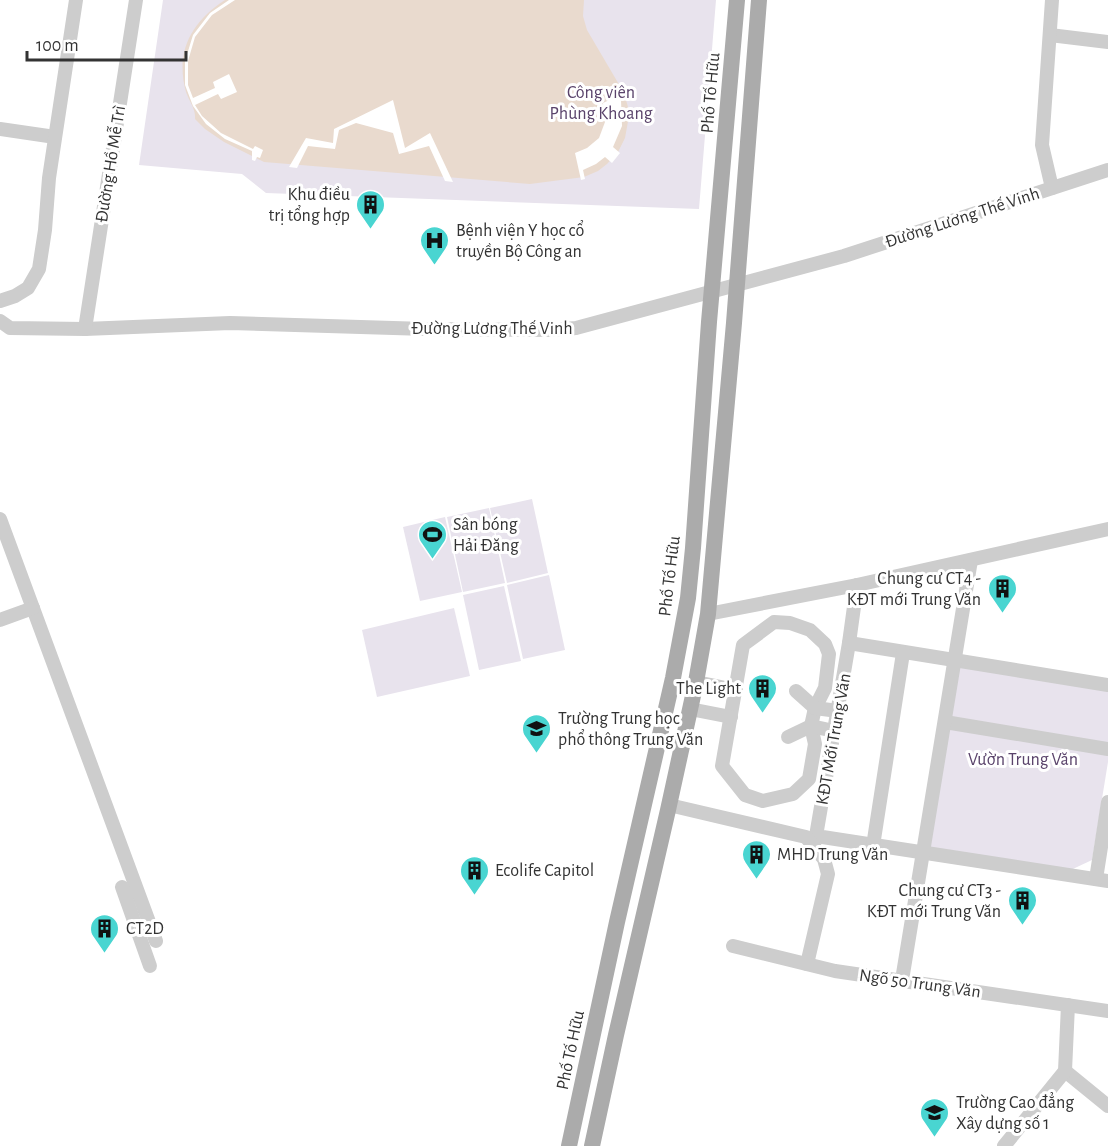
<svg xmlns="http://www.w3.org/2000/svg" width="1108" height="1146" viewBox="0 0 1108 1146" font-family="'Alegreya Sans',sans-serif">
<rect width="100%" height="100%" fill="#fff"/>
<g fill="#e8e3ed">
<path d="M 163,0 L 716,0 L 699,209 L 266,193 L 242,174 L 139,165 Z"/>
<path d="M 532,499 L 548,573 L 507,583 L 490,508 Z"/>
<path d="M 489,508 L 505,583 L 463,592 L 447,517 Z"/>
<path d="M 445,517 L 462,592 L 420,601 L 403,527 Z"/>
<path d="M 549,575 L 565,650 L 523,659 L 507,585 Z"/>
<path d="M 504,586 L 521,661 L 479,670 L 463,595 Z"/>
<path d="M 454,608 L 470,676 L 377,697 L 362,630 Z"/>
<path d="M 954,661 L 1108,688 L 1108,762 L 1092,860 L 1060,875 L 924,853 Z"/>
</g>
<path fill="#e9dace" d="M 225,0 L 584,0 L 583,16 L 587,30 L 624,93 L 628,107 L 629,116 L 625,138 L 618,152 L 607,164 L 598,171 L 584,177 L 530,184 L 264,162 L 224,142 L 205,129 L 195,119 C 196,109 189,101 186,92 C 175,52 191,22 225,0 Z"/>
<g fill="#fff">
<path d="M 229,0 L 235,0 L 212,15 L 195,37 L 188,61 L 188,85 L 193,98 L 215,88 L 213,82 L 229,74 L 237,92 L 221,99 L 218,94 L 195,105 L 202,116 L 221,133 L 253,149 L 255,146 L 263,150 L 260,158 L 257,157 L 255,161 L 252,160 L 252,151 L 225,139 L 206,124 L 193,106 L 185,85 L 185,61 L 193,35 L 210,13 Z"/>
<path d="M 626,92 L 628,96 L 621,100 L 622,126 L 613,147 L 620,153 L 612,163 L 605,157 L 596,164 L 583,170 L 585,179 L 581,180 L 575,153 L 587,148 L 599,138 L 605,122 L 603,103 Z"/>
<path d="M 393,100 L 405,148 L 430,133 L 453,182 L 445,181 L 429,146 L 399,154 L 393,133 L 356,123 L 339,130 L 335,149 L 308,146 L 297,168 L 289,167 L 306,138 L 333,143 L 334,129 Z"/>
</g>
<g fill="none" stroke-linecap="round" stroke-linejoin="round">
<g stroke="#cdcdcd" stroke-width="14">
<path d="M 1050,35 L 1108,42"/>
<path d="M 0,129 L 55,137"/>
<path d="M 1052,188 L 1042,145 L 1052,0"/>
<path d="M 0,301 L 15,296 L 28,288 L 39,269 L 45,230 L 49,178 L 76,0"/>
<path d="M 0,321 L 10,328 L 85,329 L 230,323 L 426,329 L 553,330 L 576,328 L 844,256 L 1108,170"/>
<path d="M 85,329 L 136,0"/>
<path d="M 0,519 L 156,941"/>
<path d="M 857,585 L 849,643 L 816,836 L 1108,881"/>
<path d="M 708,614 L 857,585 L 1108,529"/>
<path d="M 0,620 L 33,608"/>
<path d="M 774,622 L 790,623 L 810,630 L 825,644 L 829,654 L 825,688 L 815,708 L 811,726 L 815,744 L 809,779 L 793,794 L 763,801 L 745,795 L 722,766 L 743,645 Z"/>
<path d="M 849,643 L 1108,685"/>
<path d="M 696,682 L 736,690"/>
<path d="M 796,691 L 815,708 L 838,711"/>
<path d="M 690,709 L 731,717"/>
<path d="M 945,722 L 1108,749"/>
<path d="M 788,737 L 811,726 L 834,731"/>
<path d="M 669,805 L 806,837 L 824,859 L 828,874 L 807,964"/>
<path d="M 873,846 L 903,653"/>
<path d="M 1096,879 L 1108,802"/>
<path d="M 122,887 L 150,966"/>
<path d="M 733,946 L 835,971 L 1108,1011"/>
<path d="M 902,980 L 971,560"/>
<path d="M 1065,1071 L 1108,1106"/>
<path d="M 1004,1146 L 1065,1071 L 1068,1005"/>
</g>
<g stroke="#ababab" stroke-width="16">
<path d="M 569,1146 L 617,922 L 673,678 L 688,598 L 693,548 L 709,322 L 737,0"/>
<path d="M 592,1146 L 616,1035 L 668,810 L 696,682 L 708,614 L 734,323 L 759,0"/>
</g>
</g>
<defs>
<symbol id="building-pin" viewBox="-11 -11 22 30"><path d="M0 17L-7.5 6A9.5 9.5 0 1 1 7.5 6Z" fill="#49d5d1" stroke="#fff"/><path d="M-4-6H4V6H1V3H-1V6H-4ZM-2.5-4.3h1.7v1.8h-1.7ZM.8-4.3h1.7v1.8H.8ZM-2.5-1h1.7V.8h-1.7ZM.8-1h1.7V.8H.8Z" fill="#111"/></symbol>
<symbol id="hospital-pin" viewBox="-11 -11 22 30"><path d="M0 17L-7.5 6A9.5 9.5 0 1 1 7.5 6Z" fill="#49d5d1" stroke="#fff"/><path d="M-5-5h3v3.5h4V-5h3V5h-3V1.5h-4V5h-3Z" fill="#111"/></symbol>
<symbol id="stadium-pin" viewBox="-11 -11 22 30"><path d="M0 17L-7.5 6A9.5 9.5 0 1 1 7.5 6Z" fill="#49d5d1" stroke="#fff"/><path d="M0-5a6.5 5 0 1 0 0 10a6.5 5 0 1 0 0-10ZM-3.5-1.8h7v3.6h-7Z" fill="#111"/></symbol>
<symbol id="school-pin" viewBox="-11 -11 22 30"><path d="M0 17L-7.5 6A9.5 9.5 0 1 1 7.5 6Z" fill="#49d5d1" stroke="#fff"/><path d="M0-5L7-2L0 1L-7-2ZM-4 1L0 2.5L4 1V4Q0 6-4 4Z" fill="#111"/></symbol>
<symbol id="university-pin" viewBox="-11 -11 22 30"><path d="M0 17L-7.5 6A9.5 9.5 0 1 1 7.5 6Z" fill="#49d5d1" stroke="#fff"/><path d="M0-5L7-2L0 1L-7-2ZM-4 1L0 2.5L4 1V4Q0 6-4 4Z" fill="#111"/></symbol>
</defs>
<g fill-rule="evenodd">
<use href="#building-pin" x="354" y="188" width="33" height="45"/>
<use href="#hospital-pin" x="418" y="224" width="33" height="45"/>
<use href="#stadium-pin" x="416" y="518" width="33" height="45"/>
<use href="#building-pin" x="986" y="572" width="33" height="45"/>
<use href="#building-pin" x="746" y="672" width="33" height="45"/>
<use href="#school-pin" x="520" y="712" width="33" height="45"/>
<use href="#building-pin" x="740" y="838" width="33" height="45"/>
<use href="#building-pin" x="458" y="854" width="33" height="45"/>
<use href="#building-pin" x="1006" y="884" width="33" height="45"/>
<use href="#building-pin" x="88" y="912" width="33" height="45"/>
<use href="#university-pin" x="918" y="1096" width="33" height="45"/>
</g>
<g text-anchor="middle" stroke-width="6" stroke-linejoin="round" paint-order="stroke">
<g font-size="18" fill="#5a436b" stroke="#fff">
<text x="601" y="98">Công viên<tspan x="601" dy="21">Phùng Khoang</tspan></text>
<text x="1023" y="765">Vườn Trung Văn</text>
</g>
<g font-size="18" fill="#333" stroke="#fff">
<text transform="translate(710 93) rotate(-85)" y="6">Phố Tố Hữu</text>
<text transform="translate(110 164) rotate(-81)" y="6">Đường Hồ Mễ Trì</text>
<text transform="translate(962 217) rotate(-18)" y="6">Đường Lương Thế Vinh</text>
<text x="492" y="334">Đường Lương Thế Vinh</text>
<text transform="translate(669 576) rotate(-83)" y="6">Phố Tố Hữu</text>
<text transform="translate(833 739) rotate(-80)" y="6">KĐT Mới Trung Văn</text>
<text transform="translate(920 983) rotate(8)" y="6">Ngõ 50 Trung Văn</text>
<text transform="translate(570 1050) rotate(-78)" y="6">Phố Tố Hữu</text>
</g>
<g font-size="18" fill="#333" stroke="#fff" text-anchor="start">
<text x="350" y="200" text-anchor="end">Khu điều<tspan x="350" dy="21">trị tổng hợp</tspan></text>
<text x="456" y="236">Bệnh viện Y học cổ<tspan x="456" dy="21">truyền Bộ Công an</tspan></text>
<text x="453" y="530">Sân bóng<tspan x="453" dy="21">Hải Đăng</tspan></text>
<text x="981" y="584" text-anchor="end">Chung cư CT4 -<tspan x="981" dy="21">KĐT mới Trung Văn</tspan></text>
<text x="741" y="694" text-anchor="end">The Light</text>
<text x="558" y="724">Trường Trung học<tspan x="558" dy="21">phổ thông Trung Văn</tspan></text>
<text x="777" y="860">MHD Trung Văn</text>
<text x="495" y="876">Ecolife Capitol</text>
<text x="1001" y="896" text-anchor="end">Chung cư CT3 -<tspan x="1001" dy="21">KĐT mới Trung Văn</tspan></text>
<text x="126" y="934">CT2D</text>
<text x="956" y="1108">Trường Cao đẳng<tspan x="956" dy="21">Xây dựng số 1</tspan></text>
</g>
</g>
<path d="M27 51v9h159v-9" fill="none" stroke="#333333" stroke-width="3"/>
<text x="36" y="51" font-size="18" fill="#333333" stroke="#ffffff" stroke-width="4.5" paint-order="stroke">100 m</text>
</svg>
